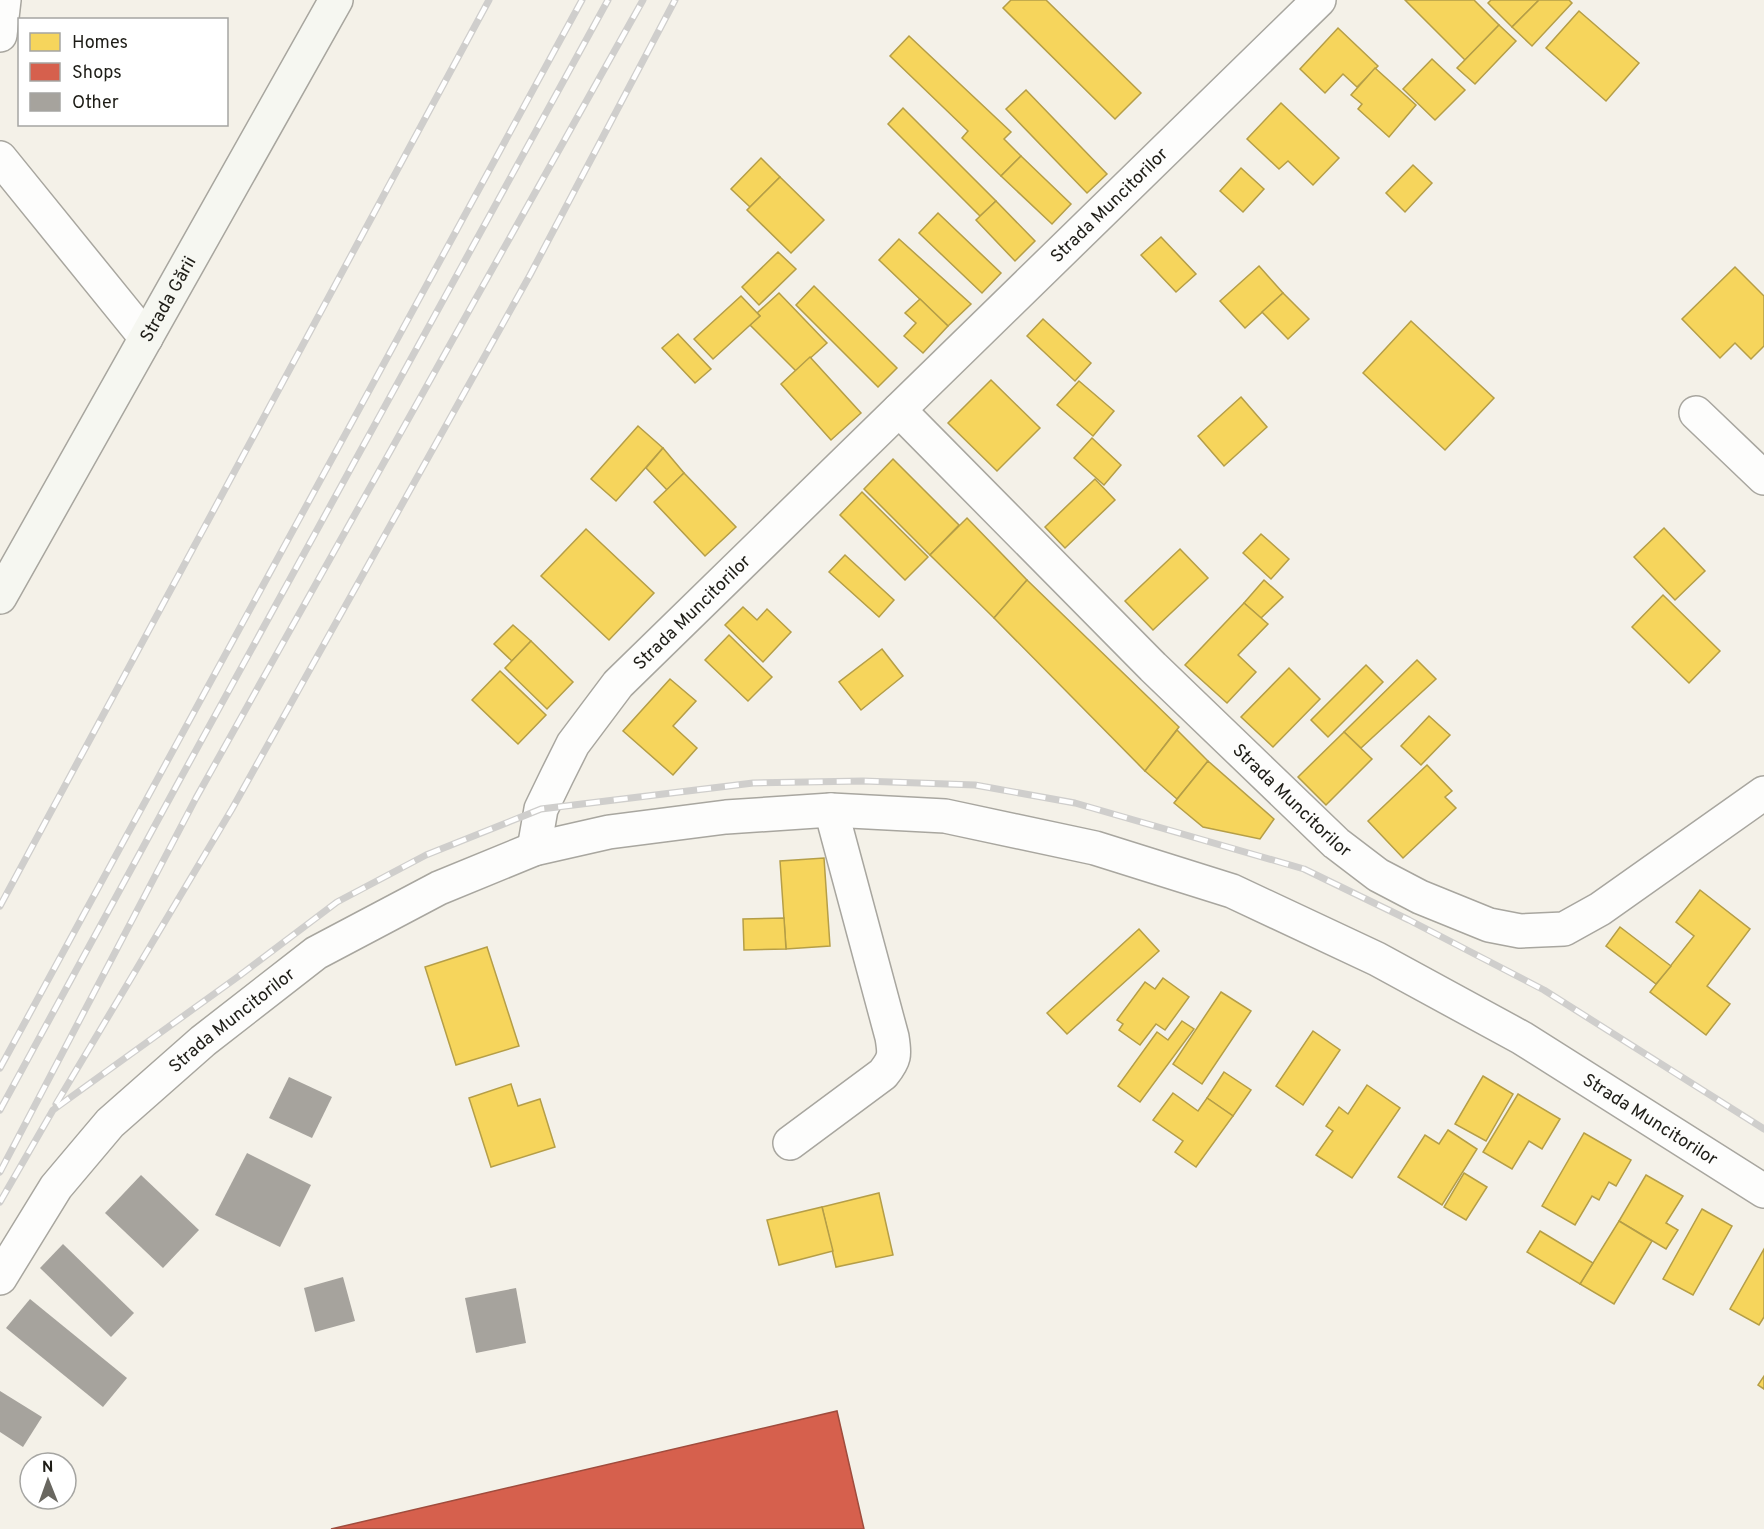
<svg xmlns="http://www.w3.org/2000/svg" width="1764" height="1529" viewBox="0 0 1764 1529" font-family="Overpass,sans-serif">
<rect width="100%" height="100%" fill="#f4f1e8"/>
<g fill="#f6d55c" stroke="#b59e47" stroke-width="1.5">
<path d="M 1011,0 L 1046,0 L 1141,93 L 1115,119 L 1003,8 Z"/>
<path d="M 1405,0 L 1474,0 L 1499,25 L 1465,60 Z"/>
<path d="M 1491,0 L 1539,0 L 1512,27 L 1488,3 Z"/>
<path d="M 1539,0 L 1569,0 L 1572,3 L 1532,46 L 1512,27 Z"/>
<path d="M 1579,11 L 1639,63 L 1606,101 L 1546,48 Z"/>
<path d="M 1499,25 L 1516,41 L 1475,84 L 1457,68 Z"/>
<path d="M 1338,28 L 1378,66 L 1357,87 L 1343,74 L 1325,93 L 1300,69 Z"/>
<path d="M 909,36 L 1011,132 L 1004,139 L 1021,156 L 1001,176 L 962,138 L 968,131 L 890,56 Z"/>
<path d="M 1432,59 L 1465,90 L 1435,120 L 1403,89 Z"/>
<path d="M 1375,68 L 1416,105 L 1389,137 L 1358,109 L 1362,104 L 1351,95 Z"/>
<path d="M 1026,90 L 1107,174 L 1087,193 L 1006,109 Z"/>
<path d="M 1281,103 L 1339,158 L 1313,185 L 1288,161 L 1279,169 L 1247,139 Z"/>
<path d="M 903,108 L 996,201 L 980,216 L 888,124 Z"/>
<path d="M 1021,156 L 1071,204 L 1052,224 L 1001,176 Z"/>
<path d="M 761,158 L 780,177 L 750,207 L 731,189 Z"/>
<path d="M 1413,165 L 1432,183 L 1405,212 L 1386,193 Z"/>
<path d="M 1241,168 L 1264,189 L 1243,212 L 1220,191 Z"/>
<path d="M 780,177 L 824,220 L 791,253 L 747,210 Z"/>
<path d="M 996,201 L 1035,241 L 1015,261 L 976,220 Z"/>
<path d="M 938,213 L 1001,273 L 982,293 L 919,233 Z"/>
<path d="M 1161,237 L 1196,274 L 1176,292 L 1141,255 Z"/>
<path d="M 899,239 L 971,304 L 948,326 L 879,260 Z"/>
<path d="M 778,252 L 796,269 L 759,305 L 742,287 Z"/>
<path d="M 1259,266 L 1283,293 L 1245,328 L 1220,301 Z"/>
<path d="M 1735,267 L 1764,296 L 1764,346 L 1751,359 L 1735,343 L 1720,358 L 1682,319 Z"/>
<path d="M 814,286 L 897,368 L 878,387 L 796,305 Z"/>
<path d="M 779,293 L 827,343 L 796,371 L 750,325 L 760,316 L 757,313 Z"/>
<path d="M 1283,293 L 1309,319 L 1288,339 L 1262,312 Z"/>
<path d="M 741,296 L 760,316 L 713,359 L 694,339 Z"/>
<path d="M 920,299 L 948,326 L 923,353 L 904,336 L 916,323 L 905,313 Z"/>
<path d="M 1043,319 L 1091,363 L 1075,381 L 1027,336 Z"/>
<path d="M 1411,321 L 1494,398 L 1445,450 L 1363,373 Z"/>
<path d="M 678,334 L 711,369 L 695,383 L 662,348 Z"/>
<path d="M 810,357 L 861,413 L 831,440 L 781,384 Z"/>
<path d="M 991,380 L 1040,428 L 997,471 L 948,423 Z"/>
<path d="M 1079,381 L 1114,411 L 1093,436 L 1057,405 Z"/>
<path d="M 1241,397 L 1267,427 L 1224,466 L 1198,436 Z"/>
<path d="M 638,426 L 663,448 L 616,501 L 591,479 Z"/>
<path d="M 1092,438 L 1121,465 L 1104,485 L 1074,458 Z"/>
<path d="M 663,448 L 684,473 L 667,490 L 646,468 Z"/>
<path d="M 893,459 L 959,525 L 930,555 L 864,489 Z"/>
<path d="M 684,473 L 736,527 L 705,556 L 654,502 Z"/>
<path d="M 1095,479 L 1115,500 L 1065,548 L 1045,527 Z"/>
<path d="M 862,492 L 928,557 L 905,580 L 840,515 Z"/>
<path d="M 967,518 L 1027,580 L 994,618 L 930,555 Z"/>
<path d="M 1664,528 L 1705,571 L 1675,600 L 1634,557 Z"/>
<path d="M 586,529 L 654,593 L 609,640 L 541,576 Z"/>
<path d="M 1261,534 L 1289,559 L 1271,579 L 1243,553 Z"/>
<path d="M 1180,549 L 1208,578 L 1153,630 L 1125,601 Z"/>
<path d="M 845,555 L 894,600 L 879,617 L 829,572 Z"/>
<path d="M 1027,580 L 1179,727 L 1145,771 L 994,618 Z"/>
<path d="M 1264,580 L 1283,597 L 1261,618 L 1244,603 Z"/>
<path d="M 1663,595 L 1720,651 L 1689,683 L 1632,627 Z"/>
<path d="M 1244,603 L 1268,624 L 1238,655 L 1256,672 L 1227,703 L 1185,665 Z"/>
<path d="M 743,607 L 757,620 L 767,609 L 791,632 L 763,662 L 725,625 Z"/>
<path d="M 513,625 L 531,641 L 512,661 L 494,644 Z"/>
<path d="M 729,635 L 772,677 L 748,701 L 705,660 Z"/>
<path d="M 531,641 L 573,682 L 547,709 L 505,668 Z"/>
<path d="M 882,649 L 903,676 L 861,710 L 839,682 Z"/>
<path d="M 1417,660 L 1436,679 L 1361,748 L 1344,732 Z"/>
<path d="M 1366,665 L 1383,682 L 1328,737 L 1311,720 Z"/>
<path d="M 1289,668 L 1320,699 L 1273,747 L 1241,717 Z"/>
<path d="M 500,671 L 546,715 L 518,744 L 472,700 Z"/>
<path d="M 670,679 L 696,701 L 673,726 L 697,748 L 673,775 L 623,731 Z"/>
<path d="M 1429,716 L 1450,735 L 1421,765 L 1401,746 Z"/>
<path d="M 1177,730 L 1208,761 L 1177,799 L 1145,771 Z"/>
<path d="M 1344,732 L 1372,759 L 1326,805 L 1298,777 Z"/>
<path d="M 1208,761 L 1274,819 L 1260,839 L 1203,827 L 1174,803 Z"/>
<path d="M 1427,765 L 1452,791 L 1445,797 L 1456,808 L 1403,858 L 1368,821 Z"/>
<path d="M 824,858 L 830,946 L 786,949 L 780,861 Z"/>
<path d="M 1700,890 L 1750,929 L 1707,986 L 1730,1004 L 1706,1035 L 1650,992 L 1694,936 L 1676,922 Z"/>
<path d="M 784,918 L 786,949 L 744,950 L 743,919 Z"/>
<path d="M 1620,927 L 1671,966 L 1656,984 L 1606,946 Z"/>
<path d="M 1139,929 L 1159,951 L 1067,1034 L 1047,1013 Z"/>
<path d="M 487,947 L 519,1046 L 456,1065 L 425,967 Z"/>
<path d="M 1163,978 L 1189,997 L 1165,1030 L 1156,1024 L 1140,1045 L 1119,1030 L 1123,1024 L 1117,1020 L 1145,982 L 1155,989 Z"/>
<path d="M 1221,992 L 1251,1011 L 1202,1084 L 1173,1064 Z"/>
<path d="M 1182,1021 L 1194,1029 L 1140,1102 L 1118,1086 L 1157,1032 L 1168,1040 Z"/>
<path d="M 1313,1031 L 1340,1050 L 1303,1105 L 1276,1086 Z"/>
<path d="M 1224,1072 L 1251,1090 L 1233,1116 L 1207,1098 Z"/>
<path d="M 1483,1076 L 1513,1094 L 1486,1141 L 1455,1124 Z"/>
<path d="M 511,1084 L 518,1106 L 540,1099 L 555,1147 L 491,1167 L 469,1098 Z"/>
<path d="M 1367,1085 L 1400,1108 L 1352,1178 L 1316,1155 L 1333,1131 L 1326,1126 L 1339,1107 L 1348,1114 Z"/>
<path d="M 1173,1093 L 1198,1111 L 1207,1098 L 1233,1116 L 1196,1167 L 1175,1152 L 1183,1141 L 1153,1120 Z"/>
<path d="M 1518,1094 L 1560,1119 L 1542,1149 L 1529,1141 L 1512,1169 L 1483,1152 Z"/>
<path d="M 1448,1130 L 1477,1149 L 1442,1205 L 1398,1177 L 1425,1135 L 1439,1144 Z"/>
<path d="M 1584,1133 L 1631,1160 L 1616,1186 L 1609,1182 L 1599,1200 L 1592,1196 L 1575,1225 L 1542,1206 Z"/>
<path d="M 1464,1173 L 1487,1187 L 1466,1220 L 1444,1207 Z"/>
<path d="M 1646,1175 L 1683,1196 L 1666,1223 L 1678,1230 L 1666,1249 L 1619,1221 Z"/>
<path d="M 879,1193 L 893,1255 L 836,1267 L 822,1207 Z"/>
<path d="M 822,1207 L 833,1251 L 779,1265 L 767,1220 Z"/>
<path d="M 1702,1209 L 1732,1226 L 1693,1295 L 1663,1279 Z"/>
<path d="M 1619,1221 L 1652,1241 L 1614,1304 L 1580,1284 Z"/>
<path d="M 1540,1231 L 1593,1263 L 1580,1284 L 1527,1252 Z"/>
<path d="M 1764,1249 L 1764,1317 L 1759,1325 L 1730,1309 Z"/>
<path d="M 1764,1376 L 1764,1389 L 1758,1385 Z"/>
</g>
<path fill="#d6604d" stroke="#9f4c3d" stroke-width="1.5" d="M 837,1411 L 864,1529 L 331,1529 Z"/>
<g fill="#a6a39d">
<path d="M 289,1077 L 332,1097 L 312,1138 L 269,1118 Z"/>
<path d="M 247,1153 L 311,1185 L 280,1247 L 215,1215 Z"/>
<path d="M 141,1175 L 199,1230 L 163,1268 L 105,1213 Z"/>
<path d="M 63,1244 L 134,1313 L 111,1337 L 40,1268 Z"/>
<path d="M 343,1277 L 355,1321 L 315,1332 L 304,1288 Z"/>
<path d="M 516,1288 L 526,1343 L 476,1353 L 465,1298 Z"/>
<path d="M 30,1299 L 127,1378 L 103,1407 L 6,1328 Z"/>
<path d="M 0,1391 L 42,1417 L 23,1447 L 0,1432 Z"/>
</g>
<g fill="none" stroke-linecap="round" stroke-linejoin="round">
<defs>
<g id="minor">
<path d="M 0,35 L 4,0"/>
<path d="M 0,158 L 146,338"/>
<path id="s1" d="M 899,410 L 1153,667 L 1336,843 L 1378,875 L 1420,897 L 1489,925 L 1520,931 L 1564,929 L 1600,909 L 1764,793"/>
<path d="M 1696,413 L 1764,478"/>
<path id="s2" d="M 534,849 L 541,809 L 557,776 L 573,744 L 618,684 L 1319,0"/>
<path d="M 790,1143 L 883,1074 C 895,1059 895,1055 892,1037 L 831,810"/>
<path id="s3" d="M 0,1278 L 56,1187 L 110,1123 L 203,1041 L 316,953 L 439,888 L 534,849 L 609,832 L 726,817 L 831,810 L 945,816 L 1095,848 L 1232,891 L 1377,959 L 1522,1038 L 1764,1191"/>
</g>
<g id="secondary">
<path id="s4" d="M 0,597 L 336,0"/>
</g>
</defs>
<use href="#minor" stroke="#a8a69f" stroke-width="36"/>
<use href="#secondary" stroke="#a8a69f" stroke-width="36"/>
<use href="#minor" stroke="#fdfdfc" stroke-width="33"/>
<use href="#secondary" stroke="#f6f7f1" stroke-width="33"/>
<defs>
<g id="rail">
<path d="M 0,906 L 489,0"/>
<path d="M 0,1068 L 582,0"/>
<path d="M 56,1104 L 232,809 L 530,275 L 675,0"/>
<path d="M 0,1110 L 178,783 L 608,0"/>
<path d="M 0,1172 L 196,798 L 643,0"/>
<path d="M 0,1202 L 53,1110 L 239,976 L 337,902 L 426,855 L 541,809 L 753,783 L 863,781 L 975,785 L 1075,803 L 1304,869 L 1409,920 L 1544,990 L 1764,1129"/>
</g>
</defs>
<use href="#rail" stroke="#cfcecc" stroke-width="7"/>
<use href="#rail" stroke="#fff" stroke-width="4.5" stroke-dasharray="14" stroke-linecap="butt"/>
</g>
<g text-anchor="middle" stroke-width="6" stroke-linejoin="round" paint-order="stroke">
<g font-size="18" fill="#1e1d17" stroke="#fff">
<text dy="6" stroke="none"><textPath href="#s2" startOffset="874">Strada Muncitorilor</textPath></text>
<text dy="6" stroke="none"><textPath href="#s4" startOffset="342">Strada Gării</textPath></text>
<text dy="6" stroke="none"><textPath href="#s2" startOffset="291">Strada Muncitorilor</textPath></text>
<text dy="6" stroke="none"><textPath href="#s1" startOffset="554">Strada Muncitorilor</textPath></text>
<text dy="6" stroke="none"><textPath href="#s3" startOffset="350">Strada Muncitorilor</textPath></text>
<text dy="6" stroke="none"><textPath href="#s3" startOffset="1888">Strada Muncitorilor</textPath></text>
</g>
</g>
<rect x="18" y="18" width="210" height="108" fill="#ffffff" stroke="#a5a5a2" stroke-width="1.5"/>
<rect x="30" y="33" width="30" height="18" fill="#f6d55c" stroke="#a5a5a2" stroke-width="1.5"/>
<text x="72" y="48" font-size="18" fill="#1e1d17">Homes</text>
<rect x="30" y="63" width="30" height="18" fill="#d6604d" stroke="#a5a5a2" stroke-width="1.5"/>
<text x="72" y="78" font-size="18" fill="#1e1d17">Shops</text>
<rect x="30" y="93" width="30" height="18" fill="#a6a39d" stroke="#a5a5a2" stroke-width="1.5"/>
<text x="72" y="108" font-size="18" fill="#1e1d17">Other</text>
<g transform="translate(48 1481) rotate(359)"><circle r="28" fill="#ffffff" stroke="#a5a5a2" stroke-width="1.5"/>
<path d="M0-4.5L10 22L0 15L-10 22Z" fill="#696760"/>
<text y="-9" font-size="16" font-weight="bold" text-anchor="middle" fill="#1e1d17">N</text>
</g>
</svg>
